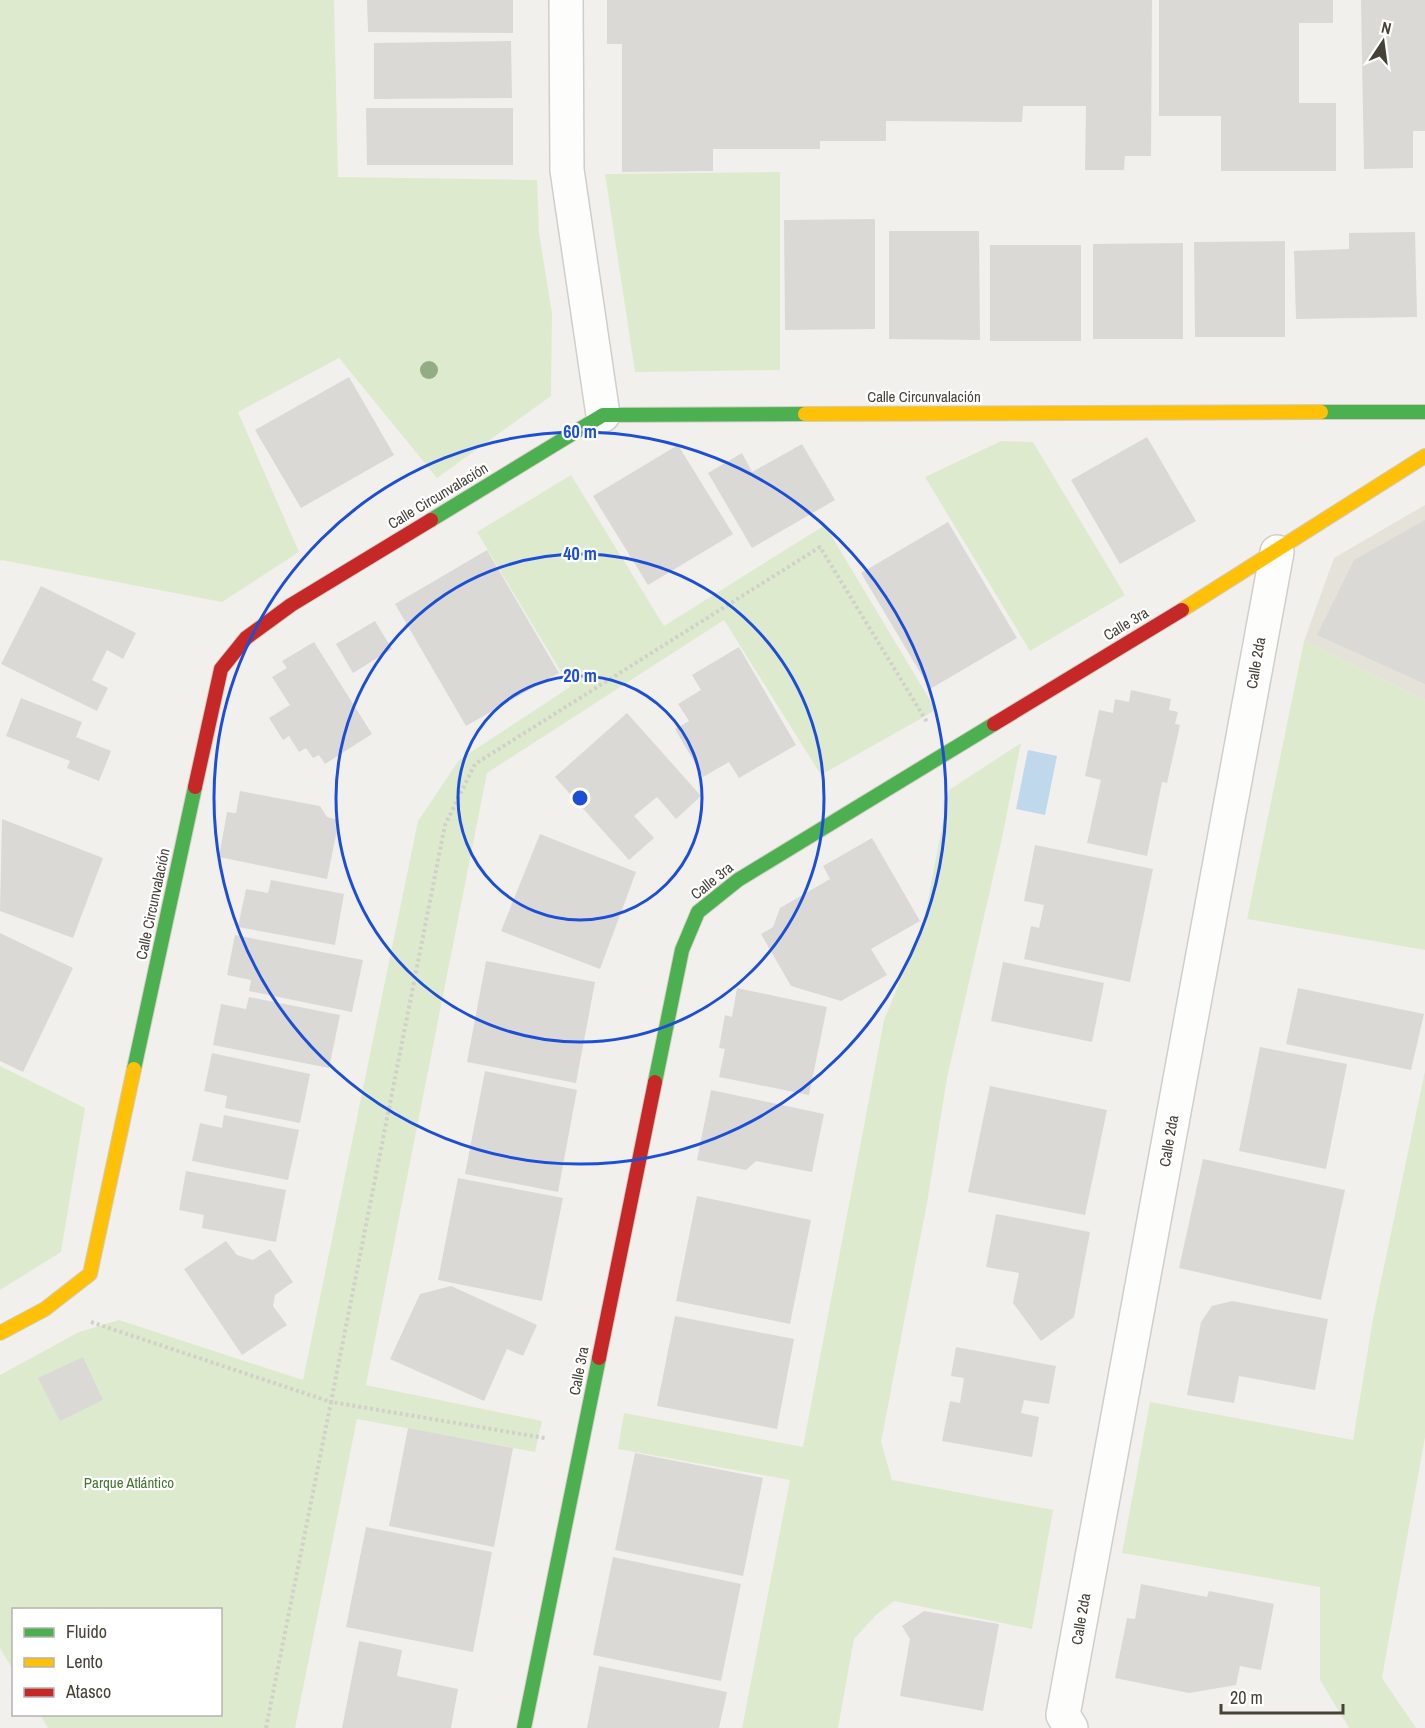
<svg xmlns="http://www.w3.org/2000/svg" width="1425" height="1728" viewBox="0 0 1425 1728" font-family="'Archivo Narrow',sans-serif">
<rect width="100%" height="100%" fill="#f2f0ec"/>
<path fill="#e5e2da" d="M 1425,505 L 1425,700 L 1304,641 L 1334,558 Z"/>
<g fill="#deeace">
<path d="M 0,0 L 334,0 L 338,177 L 537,180 L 539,233 L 552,313 L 551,396 L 437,478 L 339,358 L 238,412 L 299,552 L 222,602 L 1,560 L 0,562 Z"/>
<path d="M 780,172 L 780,370 L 635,372 L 605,174 Z"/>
<path d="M 1001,441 L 1033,442 L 1125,595 L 1030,651 L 925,477 Z"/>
<path d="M 571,475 L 664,626 L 825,525 L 936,710 L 821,775 L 724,620 L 487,773 L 366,1385 L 542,1421 L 535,1452 L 357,1419 L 295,1728 L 48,1728 L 40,1715 L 220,1714 L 220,1610 L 14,1610 L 13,1670 L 0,1648 L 0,1375 L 79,1332 L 119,1320 L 303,1380 L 418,821 L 459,760 L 570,687 L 477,532 Z"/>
<path d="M 1304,641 L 1425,700 L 1425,950 L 1247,919 Z"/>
<path d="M 1021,743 L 1002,838 L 947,1078 L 927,1203 L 881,1442 L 892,1480 L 1053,1510 L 1032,1629 L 894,1601 L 876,1615 L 854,1639 L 838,1728 L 742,1728 L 790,1480 L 618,1449 L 624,1413 L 803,1447 L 884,1020 L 923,926 L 949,790 Z"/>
<path d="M 0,1066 L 85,1108 L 61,1252 L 0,1290 Z"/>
<path d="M 1425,1071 L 1425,1437 L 1382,1678 L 1416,1728 L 1349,1728 L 1320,1680 L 1320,1587 L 1122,1553 L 1150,1402 L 1353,1440 L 1373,1319 Z"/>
</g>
<path fill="#c0d8ec" d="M 1028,750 L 1057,756 L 1045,815 L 1016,809 Z"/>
<g fill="#dbd9d5">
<path d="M 367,0 L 513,0 L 513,33 L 368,32 Z"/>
<path d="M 607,0 L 1152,0 L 1151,156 L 1125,156 L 1124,170 L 1085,170 L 1086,106 L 1023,106 L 1022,122 L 886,121 L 886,141 L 820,141 L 820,149 L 713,149 L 713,171 L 622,172 L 622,44 L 607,44 Z"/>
<path d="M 1159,0 L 1333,0 L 1333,23 L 1299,23 L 1299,103 L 1336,103 L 1336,171 L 1221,171 L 1221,116 L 1159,116 Z"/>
<path d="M 1361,0 L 1425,0 L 1425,131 L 1413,131 L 1413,168 L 1364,169 Z"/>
<path d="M 511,41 L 512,98 L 374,99 L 374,43 Z"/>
<path d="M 366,108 L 513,108 L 513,165 L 367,165 Z"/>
<path d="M 875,219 L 875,329 L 785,330 L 784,220 Z"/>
<path d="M 889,231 L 979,231 L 980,340 L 889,339 Z"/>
<path d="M 1415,232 L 1417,317 L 1296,319 L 1294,251 L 1349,249 L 1349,233 Z"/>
<path d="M 1285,241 L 1285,337 L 1195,337 L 1194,242 Z"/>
<path d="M 1183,243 L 1183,339 L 1093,339 L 1093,244 Z"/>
<rect x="990" y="245" width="91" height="96"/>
<path d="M 349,377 L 394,455 L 301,508 L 255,430 Z"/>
<path d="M 1147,437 L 1196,521 L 1120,564 L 1071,480 Z"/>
<path d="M 802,444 L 835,500 L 752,548 L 708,473 L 742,453 L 752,472 Z"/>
<path d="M 678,445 L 733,534 L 648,585 L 593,496 Z"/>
<path d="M 1425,520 L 1425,684 L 1317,635 L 1354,560 Z"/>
<path d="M 948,522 L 1017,638 L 930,689 L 861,573 Z"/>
<path d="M 487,550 L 559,673 L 466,726 L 395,604 Z"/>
<path d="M 41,586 L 136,633 L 123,659 L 107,650 L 92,680 L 108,688 L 97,711 L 1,664 Z"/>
<path d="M 375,621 L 392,649 L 353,673 L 336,644 Z"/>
<path d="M 314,642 L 372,734 L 325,764 L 319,755 L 313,758 L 306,748 L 299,752 L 289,736 L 283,740 L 269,718 L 290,705 L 272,677 L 287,668 L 282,661 Z"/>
<path d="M 739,647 L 796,745 L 739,778 L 729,762 L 703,777 L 675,729 L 689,721 L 678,704 L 701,690 L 692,675 Z"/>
<path d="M 1131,690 L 1171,699 L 1169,710 L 1178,712 L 1175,724 L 1180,725 L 1167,783 L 1162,782 L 1147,856 L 1087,843 L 1101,780 L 1085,776 L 1099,710 L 1113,713 L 1115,699 L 1129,702 Z"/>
<path d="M 21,698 L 82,722 L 76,737 L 111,751 L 99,781 L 67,768 L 70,761 L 6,736 Z"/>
<path d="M 627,713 L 701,796 L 676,819 L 657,797 L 634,816 L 654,838 L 629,860 L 555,777 Z"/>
<path d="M 240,791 L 320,806 L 327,817 L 339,820 L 327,879 L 219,857 L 227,812 L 236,813 Z"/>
<path d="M 2,819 L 103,858 L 73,938 L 0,911 Z"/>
<path d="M 540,834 L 636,872 L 600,969 L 501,931 Z"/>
<path d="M 872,838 L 920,921 L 871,949 L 887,975 L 841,1001 L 791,986 L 761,934 L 773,927 L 780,908 L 830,879 L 823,866 Z"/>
<path d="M 1035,845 L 1153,869 L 1130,982 L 1024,959 L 1031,926 L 1039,928 L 1044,905 L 1024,901 Z"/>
<path d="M 271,880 L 344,894 L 335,945 L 238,927 L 246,889 L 268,893 Z"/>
<path d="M 0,933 L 73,968 L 23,1072 L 0,1061 Z"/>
<path d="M 235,935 L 363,960 L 352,1012 L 249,991 L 251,980 L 227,975 Z"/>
<path d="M 486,961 L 595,982 L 576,1083 L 467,1062 Z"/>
<path d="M 1003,962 L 1104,983 L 1092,1042 L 991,1021 Z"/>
<path d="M 737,988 L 827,1007 L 809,1095 L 719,1077 L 725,1049 L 719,1048 L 725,1015 L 732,1017 Z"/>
<path d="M 1298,988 L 1424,1014 L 1411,1070 L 1286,1044 Z"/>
<path d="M 249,997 L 340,1015 L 329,1068 L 213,1045 L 221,1004 L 246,1009 Z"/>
<path d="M 1260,1047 L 1347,1064 L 1326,1169 L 1239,1151 Z"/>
<path d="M 212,1053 L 310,1074 L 300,1123 L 225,1108 L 227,1096 L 204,1091 Z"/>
<path d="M 485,1071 L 577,1090 L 558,1192 L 465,1174 Z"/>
<path d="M 990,1086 L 1107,1110 L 1085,1215 L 968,1192 Z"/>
<path d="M 711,1090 L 824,1114 L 812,1172 L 756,1161 L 746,1170 L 697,1160 Z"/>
<path d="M 224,1115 L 299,1130 L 288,1180 L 192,1161 L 200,1123 L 222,1128 Z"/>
<path d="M 1203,1159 L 1345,1190 L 1321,1300 L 1179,1268 Z"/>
<path d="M 186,1171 L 286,1190 L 276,1242 L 202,1228 L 204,1215 L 179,1210 Z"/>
<path d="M 458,1178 L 563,1198 L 542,1301 L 438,1280 Z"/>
<path d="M 697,1196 L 811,1220 L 790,1324 L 676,1301 Z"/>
<path d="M 996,1214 L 1090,1232 L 1074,1317 L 1041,1341 L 1013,1303 L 1019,1273 L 986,1267 Z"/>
<path d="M 226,1241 L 237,1255 L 253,1260 L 270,1249 L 293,1282 L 275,1295 L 273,1306 L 287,1325 L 242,1355 L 184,1269 Z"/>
<path d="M 451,1286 L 537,1325 L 523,1356 L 507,1349 L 484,1401 L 390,1359 L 420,1294 Z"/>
<path d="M 1232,1301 L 1328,1319 L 1315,1390 L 1239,1376 L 1234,1403 L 1187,1395 L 1201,1322 L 1212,1306 Z"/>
<path d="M 675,1316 L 794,1339 L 777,1429 L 657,1406 Z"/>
<path d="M 956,1347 L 1056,1366 L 1049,1404 L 1024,1400 L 1021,1413 L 1039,1417 L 1032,1457 L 942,1441 L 950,1401 L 960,1403 L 964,1378 L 951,1376 Z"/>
<path d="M 83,1357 L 103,1400 L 60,1421 L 38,1378 Z"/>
<path d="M 408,1428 L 513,1448 L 494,1547 L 389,1526 Z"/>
<path d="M 635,1453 L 763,1478 L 743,1576 L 615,1550 Z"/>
<path d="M 366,1527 L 492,1552 L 473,1652 L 346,1627 Z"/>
<path d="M 613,1557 L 741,1584 L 721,1681 L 593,1655 Z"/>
<path d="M 1141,1584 L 1207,1597 L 1209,1591 L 1274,1604 L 1261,1670 L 1240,1666 L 1236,1685 L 1189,1693 L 1115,1678 L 1127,1618 L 1135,1619 Z"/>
<path d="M 924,1611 L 999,1624 L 983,1711 L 900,1696 L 910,1639 L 902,1626 Z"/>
<path d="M 359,1641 L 402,1650 L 397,1676 L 458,1689 L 451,1728 L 342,1728 Z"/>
<path d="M 599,1666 L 727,1692 L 719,1728 L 587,1728 Z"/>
</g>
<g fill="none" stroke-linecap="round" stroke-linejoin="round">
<defs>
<g id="street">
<path d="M 566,0 L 567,170 L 603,415"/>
<path d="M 1071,1728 L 1063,1715 L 1277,552"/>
</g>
<g id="fast">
<path d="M 1321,412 L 1425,412"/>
<path d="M 431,520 L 603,415 L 805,414"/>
<path d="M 134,1069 L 195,787"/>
<path d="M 655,1082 L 682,950 L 698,912 L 738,880 L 994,724"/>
<path d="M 524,1728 L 599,1358"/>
</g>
<g id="slow">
<path d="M 805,414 L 1321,412"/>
<path d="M 1182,610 L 1425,456"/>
<path d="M 0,1333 L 45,1309 L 90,1274 L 134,1069"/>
</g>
<g id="jam">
<path d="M 994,724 L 1182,610"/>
<path d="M 195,787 L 221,669 L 246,638 L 291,605 L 431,520"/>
<path d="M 599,1358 L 655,1082"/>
</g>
</defs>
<use href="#street" stroke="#d0ceca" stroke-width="36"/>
<use href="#fast" stroke="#d0cdc3" stroke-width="16"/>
<use href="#slow" stroke="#d0cdc3" stroke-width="16"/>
<use href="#jam" stroke="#d0cdc3" stroke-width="16"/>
<g stroke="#d2d0cb" stroke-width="4" stroke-dasharray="3 3" stroke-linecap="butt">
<path d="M 91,1322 L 331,1402 L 445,825 L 475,764 L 820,547 L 927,722"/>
<path d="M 266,1728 L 331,1402 L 545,1438"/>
</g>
<use href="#street" stroke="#fdfdfc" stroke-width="33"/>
<use href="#fast" stroke="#4caf50" stroke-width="14"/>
<use href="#slow" stroke="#ffc107" stroke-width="14"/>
<use href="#jam" stroke="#c62828" stroke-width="14"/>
</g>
<circle fill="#93ac84" cx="429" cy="370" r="9"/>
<g fill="none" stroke="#1d4ed8" stroke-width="3">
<circle cx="580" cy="798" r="122"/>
<circle cx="580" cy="798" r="244"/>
<circle cx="580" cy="798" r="366"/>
</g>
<g text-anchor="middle" stroke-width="4.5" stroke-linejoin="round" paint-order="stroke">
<g font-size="15" fill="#474238" stroke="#fff">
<text x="924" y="402">Calle Circunvalación</text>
<text transform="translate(438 496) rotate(-31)" y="5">Calle Circunvalación</text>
<text transform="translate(1126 624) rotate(-31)" y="5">Calle 3ra</text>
<text transform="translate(1256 663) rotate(-80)" y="5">Calle 2da</text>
<text transform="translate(712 881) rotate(-39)" y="5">Calle 3ra</text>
<text transform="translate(153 904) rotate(-78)" y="5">Calle Circunvalación</text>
<text transform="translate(1169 1141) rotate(-80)" y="5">Calle 2da</text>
<text transform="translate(579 1371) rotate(-79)" y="5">Calle 3ra</text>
<text transform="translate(1081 1619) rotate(-80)" y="5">Calle 2da</text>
</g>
<g font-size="15" fill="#46752f" stroke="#fff">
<text x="129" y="1488">Parque Atlántico</text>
</g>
</g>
<circle cx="580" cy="798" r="9" fill="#1d4ed8" stroke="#fff" stroke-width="3"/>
<g font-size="18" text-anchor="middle" font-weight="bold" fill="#1d4ed8" stroke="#fff" stroke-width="4.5" stroke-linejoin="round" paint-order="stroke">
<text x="580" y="438">60 m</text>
<text x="580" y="560">40 m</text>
<text x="580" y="682">20 m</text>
</g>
<rect x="12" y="1608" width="210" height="108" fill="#ffffff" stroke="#b5b3af" stroke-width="1.5"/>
<rect x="24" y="1628" width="30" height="9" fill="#4caf50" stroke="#b5b3af" stroke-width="1.5"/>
<text x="66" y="1638" font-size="18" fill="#474238">Fluido</text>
<rect x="24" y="1658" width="30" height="9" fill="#ffc107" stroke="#b5b3af" stroke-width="1.5"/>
<text x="66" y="1668" font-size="18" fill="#474238">Lento</text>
<rect x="24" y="1688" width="30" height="9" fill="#c62828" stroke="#b5b3af" stroke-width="1.5"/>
<text x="66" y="1698" font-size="18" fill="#474238">Atasco</text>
<g transform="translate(1383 42) rotate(13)" stroke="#ffffff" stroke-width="4.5" paint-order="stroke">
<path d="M0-4.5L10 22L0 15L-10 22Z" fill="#474238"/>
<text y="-9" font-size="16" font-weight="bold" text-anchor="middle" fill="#474238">N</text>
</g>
<path d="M1221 1704v9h122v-9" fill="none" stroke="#474238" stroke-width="3"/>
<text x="1230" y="1704" font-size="18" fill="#474238" stroke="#ffffff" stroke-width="4.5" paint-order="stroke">20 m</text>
</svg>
